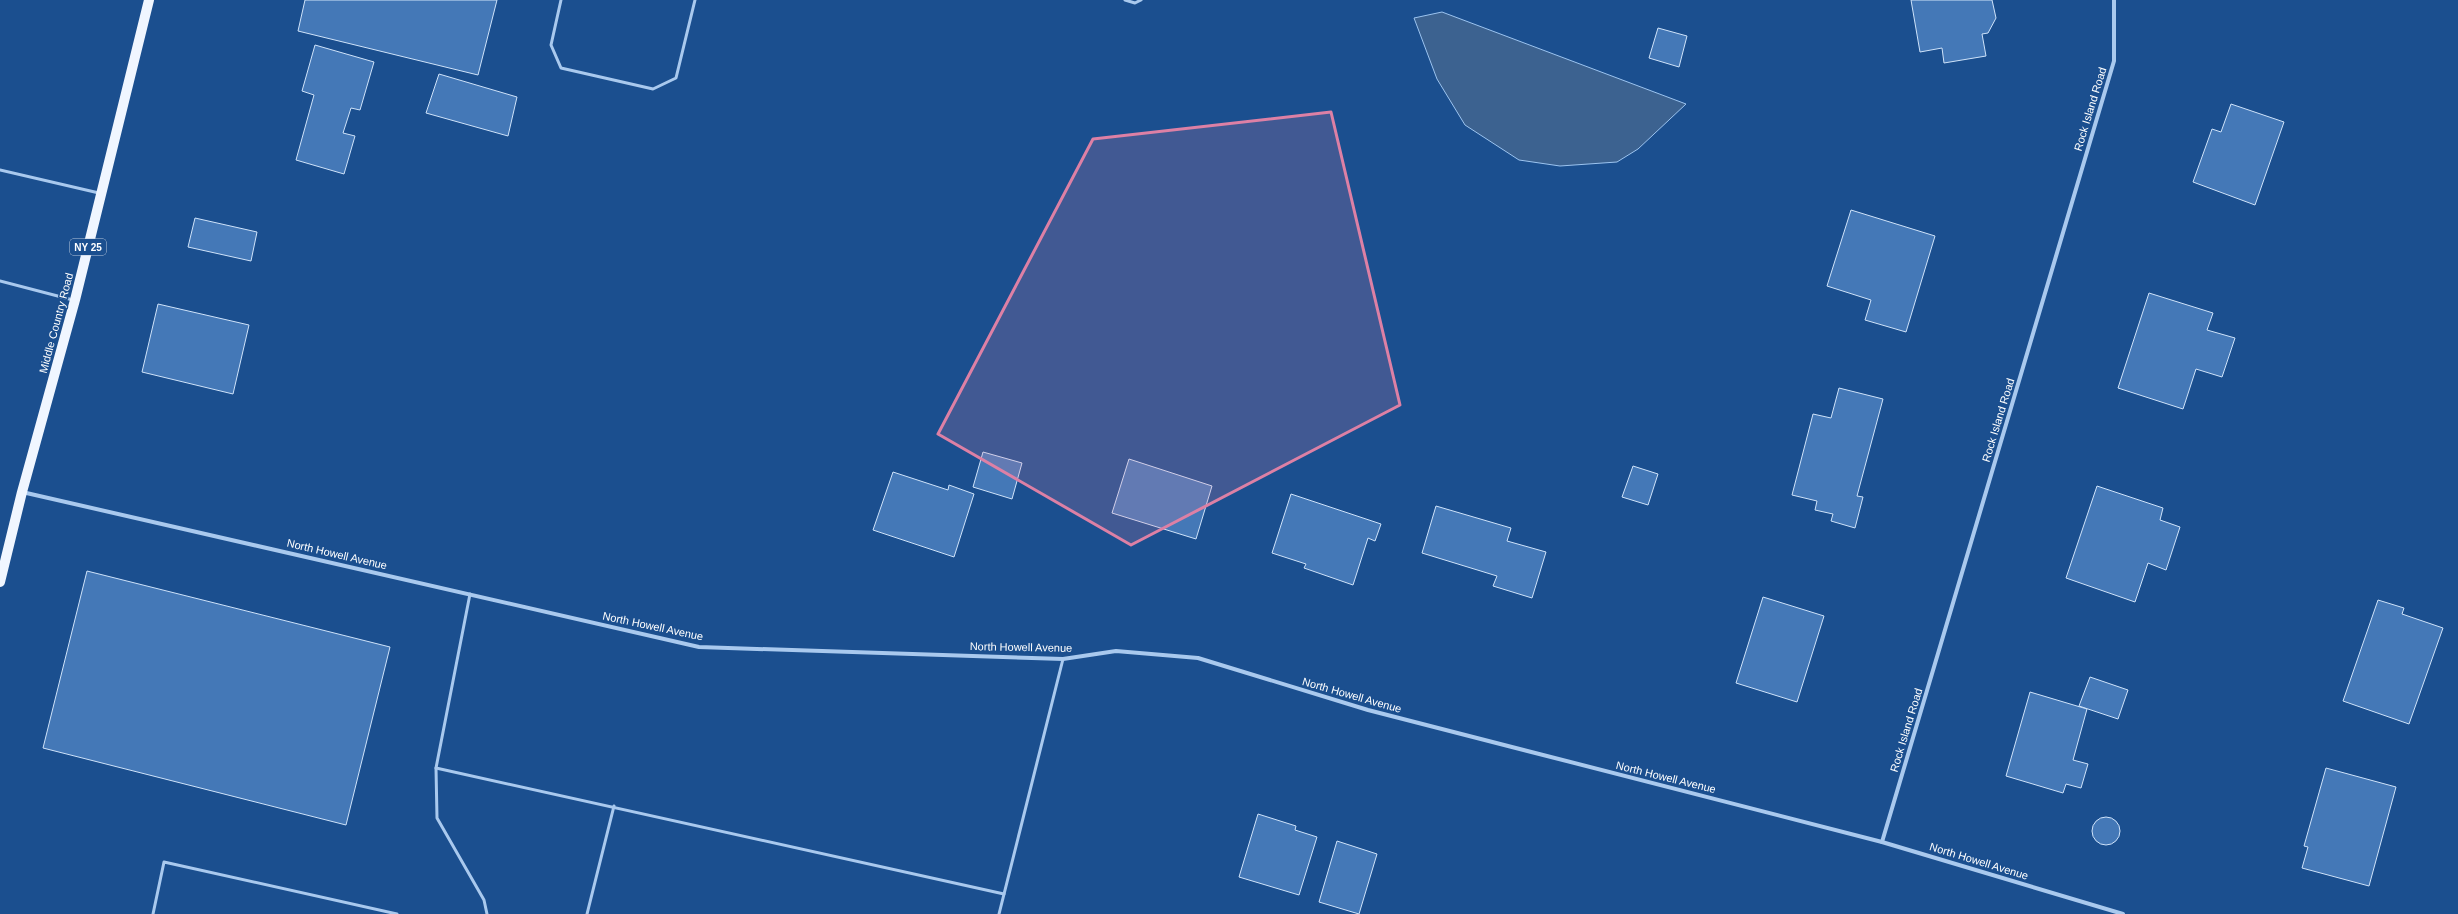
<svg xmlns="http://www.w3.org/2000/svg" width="2458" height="914" viewBox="0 0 2458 914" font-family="Arial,sans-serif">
<rect width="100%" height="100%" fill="#1b4f8f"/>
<path fill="#3c6290" stroke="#9cc4f0" d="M 1442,12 L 1686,104 L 1638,149 L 1617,162 L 1560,166 L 1519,160 L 1465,125 L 1437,79 L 1414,18 Z"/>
<g fill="#4478b7" stroke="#cfe3fa">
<path d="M 305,0 L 497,0 L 478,75 L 298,31 Z"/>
<path d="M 1911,0 L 1992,0 L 1996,18 L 1988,33 L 1982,34 L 1986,56 L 1944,63 L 1942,48 L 1920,52 Z"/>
<path d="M 1658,28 L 1687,36 L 1679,67 L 1649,58 Z"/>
<path d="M 315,45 L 374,62 L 360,110 L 351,108 L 343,133 L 355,136 L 344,174 L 296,160 L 314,95 L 302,91 Z"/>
<path d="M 439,74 L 517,97 L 508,136 L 426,113 Z"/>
<path d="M 2231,104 L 2284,122 L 2255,205 L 2193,182 L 2212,129 L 2221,132 Z"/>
<path d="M 1851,210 L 1935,236 L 1906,332 L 1865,320 L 1871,300 L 1827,286 Z"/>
<path d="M 195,218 L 257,232 L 251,261 L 188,247 Z"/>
<path d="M 2149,293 L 2213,313 L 2207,330 L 2235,338 L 2222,377 L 2196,369 L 2183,409 L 2118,388 Z"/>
<path d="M 158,304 L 249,325 L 233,394 L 142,372 Z"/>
<path d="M 1839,388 L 1883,399 L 1857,496 L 1863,497 L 1855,528 L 1831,521 L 1833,514 L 1815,510 L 1817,501 L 1792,495 L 1813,414 L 1831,418 Z"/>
<path d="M 983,452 L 1022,463 L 1012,499 L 973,487 Z"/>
<path d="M 1129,459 L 1212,486 L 1196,539 L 1112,513 Z"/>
<path d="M 1633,466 L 1658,474 L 1648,505 L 1622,497 Z"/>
<path d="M 893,472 L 948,490 L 949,485 L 974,494 L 954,557 L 873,530 Z"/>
<path d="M 2097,486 L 2163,508 L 2160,520 L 2180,527 L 2166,570 L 2148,563 L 2135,602 L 2066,578 Z"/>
<path d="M 1291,494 L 1381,524 L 1375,541 L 1368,538 L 1353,585 L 1304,568 L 1306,564 L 1272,553 Z"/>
<path d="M 1436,506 L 1511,528 L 1507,541 L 1546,552 L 1532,598 L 1493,586 L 1497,576 L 1422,553 Z"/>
<path d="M 87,571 L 390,647 L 346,825 L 43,748 Z"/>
<path d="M 1763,597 L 1824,616 L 1797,702 L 1736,683 Z"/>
<path d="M 2378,600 L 2404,608 L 2402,614 L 2443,628 L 2409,724 L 2343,701 Z"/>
<path d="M 2090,677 L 2128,690 L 2118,719 L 2079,706 Z"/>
<path d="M 2030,692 L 2087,709 L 2073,760 L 2088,764 L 2081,788 L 2066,784 L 2063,793 L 2006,776 Z"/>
<path d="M 2326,768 L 2396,787 L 2369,886 L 2302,868 L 2308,847 L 2304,846 Z"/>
<path d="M 1258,814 L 1296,826 L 1295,830 L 1317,837 L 1299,895 L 1239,877 Z"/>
<circle cx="2106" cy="831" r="14"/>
<path d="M 1337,841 L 1377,854 L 1359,914 L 1319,902 Z"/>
</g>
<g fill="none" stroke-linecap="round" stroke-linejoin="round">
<g stroke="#a9c9ee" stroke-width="3">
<path d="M 561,0 L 551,45 L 561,68 L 653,89 L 676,78 L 695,0"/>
<path d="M 1125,0 L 1135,3 L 1141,0"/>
<path d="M 0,170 L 99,193"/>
<path d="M 0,281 L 73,300"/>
<path d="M 470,594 L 436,768 L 437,818 L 484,900 L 487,914"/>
<path d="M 436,768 L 1004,894"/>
<path d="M 153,914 L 164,862 L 397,914"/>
<path d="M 587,914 L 614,806"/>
<path d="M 999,914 L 1063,659"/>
</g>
<g stroke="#a9c9ee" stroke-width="4">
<path d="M 22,492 L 699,647 L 1063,659 L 1116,651 L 1198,658 L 1368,710 L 1882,842 L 2123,914"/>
<path d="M 1882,842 L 2114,61 L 2114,0"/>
</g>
<path stroke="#f0f6ff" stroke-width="10" d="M 0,582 L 22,492 L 75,300 L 149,0"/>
</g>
<path fill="#dd80a5" fill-opacity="0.2" stroke="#dd80a5" stroke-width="3" stroke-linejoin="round" d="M 1331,112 L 1400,405 L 1131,545 L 938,434 L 1093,139 Z"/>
<g text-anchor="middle" stroke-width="3" stroke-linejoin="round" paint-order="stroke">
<rect fill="#1b4f8f" stroke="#bbcadd" stroke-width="1" x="70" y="239" width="36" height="16" rx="3"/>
<g font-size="10" font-weight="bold" fill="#fff">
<text x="88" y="251">NY 25</text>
</g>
<g font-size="11" fill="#fff" stroke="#1b4f8f">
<text transform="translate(2090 109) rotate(-73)" y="4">Rock Island Road</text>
<text transform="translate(56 323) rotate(-75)" y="4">Middle Country Road</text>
<text transform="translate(1998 420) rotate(-73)" y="4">Rock Island Road</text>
<text transform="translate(337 554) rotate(13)" y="4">North Howell Avenue</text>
<text transform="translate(653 626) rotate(12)" y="4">North Howell Avenue</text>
<text transform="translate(1021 647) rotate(1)" y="4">North Howell Avenue</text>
<text transform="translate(1352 695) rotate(16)" y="4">North Howell Avenue</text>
<text transform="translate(1906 730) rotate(-73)" y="4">Rock Island Road</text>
<text transform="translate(1666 777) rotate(14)" y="4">North Howell Avenue</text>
<text transform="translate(1979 861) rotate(17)" y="4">North Howell Avenue</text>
</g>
</g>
</svg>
